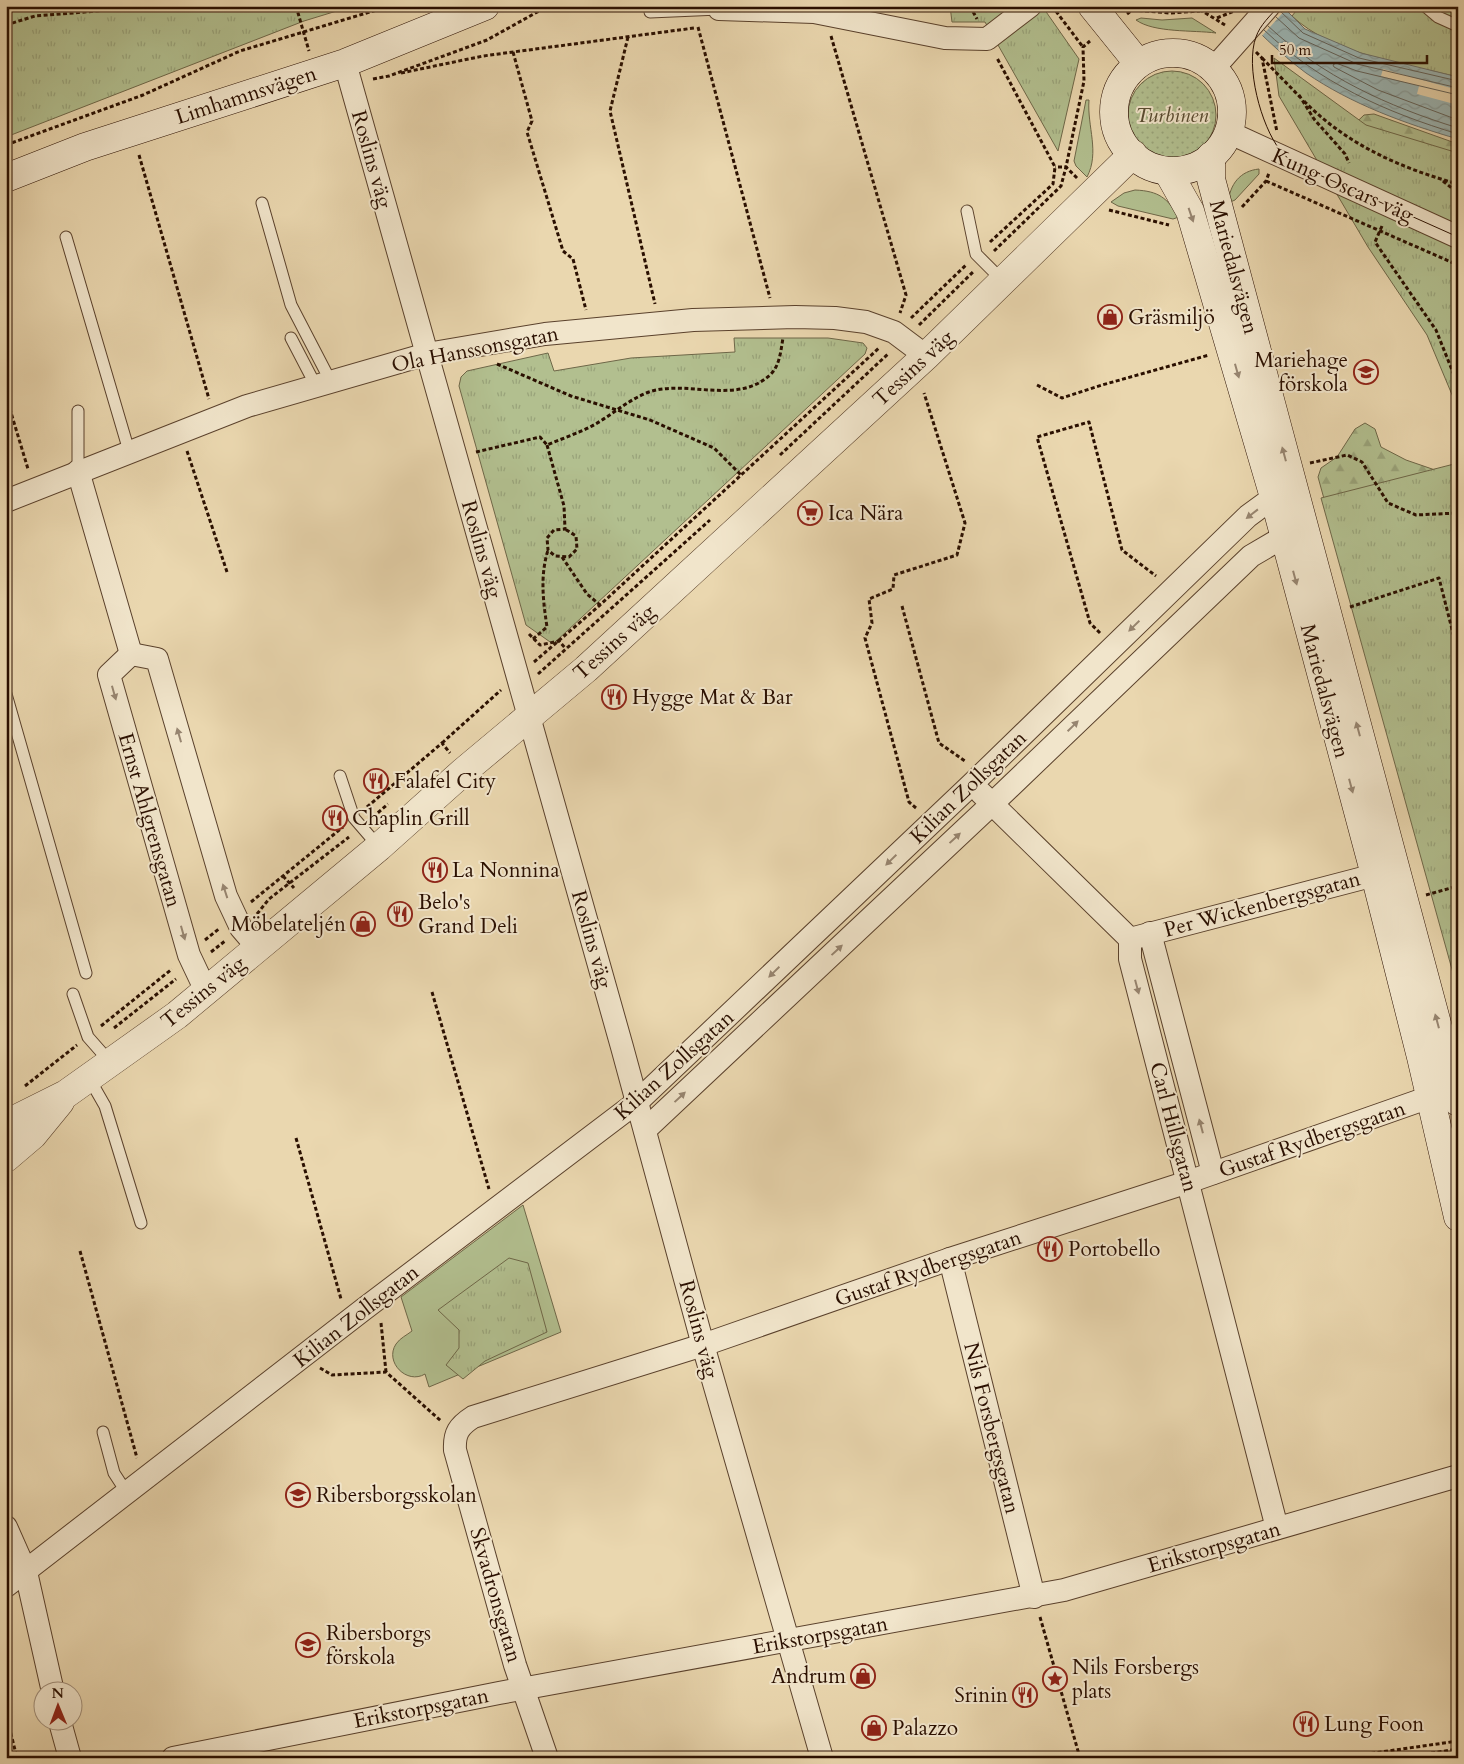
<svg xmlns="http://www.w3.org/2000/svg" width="1464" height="1764" viewBox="0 0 1464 1764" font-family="Cardo,serif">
<defs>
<pattern id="forest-firs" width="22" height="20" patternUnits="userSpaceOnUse" patternTransform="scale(1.25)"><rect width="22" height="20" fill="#b2bf8f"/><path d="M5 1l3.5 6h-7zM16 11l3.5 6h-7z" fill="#99a37a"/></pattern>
<pattern id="park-tufts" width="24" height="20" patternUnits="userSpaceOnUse" patternTransform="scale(1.25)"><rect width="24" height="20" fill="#b2bf8f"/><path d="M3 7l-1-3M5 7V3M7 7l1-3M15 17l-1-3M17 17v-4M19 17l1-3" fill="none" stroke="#99a37a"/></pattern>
<pattern id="garden-dots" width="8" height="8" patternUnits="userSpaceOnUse" patternTransform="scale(1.25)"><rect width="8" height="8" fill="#b2bf8f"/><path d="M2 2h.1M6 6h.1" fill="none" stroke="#99a37a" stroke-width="1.8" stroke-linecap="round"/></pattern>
<pattern id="water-waves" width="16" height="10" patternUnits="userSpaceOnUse" patternTransform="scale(1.25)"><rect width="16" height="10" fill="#9cb7b6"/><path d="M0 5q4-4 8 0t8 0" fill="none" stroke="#879c9b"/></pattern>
</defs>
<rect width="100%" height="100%" fill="#ead7af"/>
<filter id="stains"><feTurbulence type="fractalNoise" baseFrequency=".004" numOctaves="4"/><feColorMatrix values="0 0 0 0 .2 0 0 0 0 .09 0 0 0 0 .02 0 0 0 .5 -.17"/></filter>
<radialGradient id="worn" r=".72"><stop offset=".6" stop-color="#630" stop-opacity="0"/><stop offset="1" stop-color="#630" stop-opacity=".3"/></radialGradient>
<g fill="#b2bf8f" stroke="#6e6748">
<path d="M 1141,18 L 1162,20 L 1192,18 L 1216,33 C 1193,30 1154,33 1136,20 Z"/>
<path d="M 1086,100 L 1089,100 C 1087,127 1100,152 1087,177 L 1076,166 L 1074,161 Z"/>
<path d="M 1259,169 L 1259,174 L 1235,200 L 1228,203 C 1230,184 1240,171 1259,169 Z"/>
<path d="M 1135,190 C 1159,191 1167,198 1179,217 L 1173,219 L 1118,206 L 1111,202 L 1124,193 Z"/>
<path d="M 523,1205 L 561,1332 L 429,1387 L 425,1374 C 407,1385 384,1362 396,1344 C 400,1338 407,1335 412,1331 L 401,1297 Z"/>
</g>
<g fill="url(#forest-firs)" stroke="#6e6748">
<path d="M 1374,114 L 1458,144 L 1458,213 L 1338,140 L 1364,115 Z"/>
<path d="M 1365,423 L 1375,429 L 1381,447 L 1406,460 L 1438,471 L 1326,506 L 1318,477 L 1321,468 L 1337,457 L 1355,429 Z"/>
</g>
<g fill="url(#park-tufts)" stroke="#6e6748">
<path d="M 6,6 L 353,6 L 304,21 L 6,137 Z"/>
<path d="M 950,6 L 1042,6 L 1079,59 L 1058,151 L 985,22 L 952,22 Z"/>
<path d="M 1300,6 L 1458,6 L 1458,77 C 1405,64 1332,54 1292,16 Z"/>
<path d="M 1274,58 L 1366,125 L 1458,153 L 1458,409 L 1427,335 L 1368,247 L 1279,96 Z"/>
<path d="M 734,338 L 828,338 L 863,343 L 867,348 L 865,354 L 553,644 L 526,625 L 459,386 L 461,377 L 467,371 L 548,353 L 554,371 L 631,358 L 735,352 Z"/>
<path d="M 1458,463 L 1458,991 L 1321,498 Z"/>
<path d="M 509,1258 L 528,1263 L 547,1332 L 485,1361 L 463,1379 L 446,1365 L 459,1348 L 459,1330 L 438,1310 Z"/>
</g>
<circle fill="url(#garden-dots)" stroke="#6e6748" cx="1172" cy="115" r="44"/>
<path fill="url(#water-waves)" stroke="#6e746d" d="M 1232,6 L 1282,6 L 1305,29 L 1361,53 L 1458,77 L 1458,139 C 1406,124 1351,104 1306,73 C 1279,53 1256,29 1232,6 Z"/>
<g fill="#ead7af">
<path d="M 1229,6 L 1285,6 L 1287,8 L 1261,37 Z"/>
<path d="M 1383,69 L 1458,90 L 1458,105 L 1417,94 L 1419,86 L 1381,76 Z"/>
</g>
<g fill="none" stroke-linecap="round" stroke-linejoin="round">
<g stroke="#63635b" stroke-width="1">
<path d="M 1280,11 L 1303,33 L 1359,58 L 1458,81"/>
<path d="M 1276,17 L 1299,38 L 1357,64 L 1458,88"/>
<path d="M 1268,26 C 1323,77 1387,106 1458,128"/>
<path d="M 1264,30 C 1320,83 1385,112 1458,134"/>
<path d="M 1458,95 L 1357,71 L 1336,63 L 1333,65 L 1334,67 L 1378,90 L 1458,120"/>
</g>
<defs>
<g id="service">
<path d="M 1425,6 L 1438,17 L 1458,26"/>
<path d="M 650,12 L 719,9 L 721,6"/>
<path d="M 262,203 L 291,305 L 331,382"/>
<path d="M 967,211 L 976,254 L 1003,281"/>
<path d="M 66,237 L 129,451"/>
<path d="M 291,338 L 316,386"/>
<path d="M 78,411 L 78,471"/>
<path d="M 6,694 L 86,973"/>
<path d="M 340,776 L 354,818 L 379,847"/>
<path d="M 73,994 L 88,1037 L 110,1062"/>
<path d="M 89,1078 L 105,1106 L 141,1223"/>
<path d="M 103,1432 L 114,1473 L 127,1493"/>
</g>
<g id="minor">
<path d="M 719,9 L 814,12 L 945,38 L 987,39 L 1030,6"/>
<path d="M 345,63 L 622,1047 L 703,1345 L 822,1758"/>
<path d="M 1214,68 L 1269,6"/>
<path d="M 1228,132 L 1458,237"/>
<path d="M 78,471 L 131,654"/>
<path d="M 6,501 L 247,406 L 427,354 L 545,334 L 693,320 L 795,317 L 835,318 L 866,322 L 894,332 L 926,356"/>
<path d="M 131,654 L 109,675 L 189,955 L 206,991"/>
<path d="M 131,654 L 157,659 L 226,896 L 241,928 L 258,948"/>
<path d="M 981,793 L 1130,939 L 1130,959 L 1277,1528"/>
<path d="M 1150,933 L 1213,1173"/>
<path d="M 1130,939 L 1390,871"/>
<path d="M 645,1130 L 992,804 L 1251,556 L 1297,529"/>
<path d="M 950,1259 L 1034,1597"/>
<path d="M 6,1527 L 26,1572 L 53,1692"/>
<path d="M 6,1586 L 364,1309 L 637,1102 L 972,784 L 1248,516 L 1274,497 L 1288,493"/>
<path d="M 60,1722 L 70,1758"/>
<path d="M 173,1758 L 499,1693 L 1064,1590 L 1458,1476"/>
<path d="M 547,1758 L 515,1665 L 455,1450 C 454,1433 459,1426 473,1417 L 703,1345 L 950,1259 L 1188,1182 L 1430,1097"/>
</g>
<g id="tertiary">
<path d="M 6,1124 L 66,1094 L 177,1015 L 379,847 L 464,771 L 586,669 L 926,356 L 1133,154"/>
<path d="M 6,1158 L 33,1135 L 60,1102"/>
</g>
<g id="secondary">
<path d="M 1092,6 L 1138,63"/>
<circle cx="1173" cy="112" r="59"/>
<path d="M 1211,156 L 1211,179 L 1458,1102"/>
<path d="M 1168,172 L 1190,211 L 1274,497 L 1375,875 L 1421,1057 L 1458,1217"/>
<path d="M 6,178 L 85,147 L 345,63 L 485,6"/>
</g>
</defs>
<use href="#service" stroke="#5a412c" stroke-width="13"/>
<use href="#minor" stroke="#5a412c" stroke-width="24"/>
<use href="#tertiary" stroke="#5a412c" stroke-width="29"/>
<use href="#secondary" stroke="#2a0f00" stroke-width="29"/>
<g stroke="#2a0f00" stroke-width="3" stroke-dasharray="4 2.5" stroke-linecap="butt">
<path d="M 296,6 L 309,51"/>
<path d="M 970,6 L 977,19"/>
<path d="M 1052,6 L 1083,47"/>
<path d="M 1194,6 L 1225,25"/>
<path d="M 1127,14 L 1132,10 L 1170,13 L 1200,11"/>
<path d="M 1217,18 L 1234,11"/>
<path d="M 6,25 L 35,16 L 159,6"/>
<path d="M 698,27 L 770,298"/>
<path d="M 831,36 L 906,295 L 900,313"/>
<path d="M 628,37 L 610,111 L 655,304"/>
<path d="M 513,52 L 532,121 L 527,132 L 563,251 L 573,259 L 586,310"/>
<path d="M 1256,52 L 1262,58 L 1277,132"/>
<path d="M 1262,58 L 1300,97"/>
<path d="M 401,73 L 483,56 L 694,28"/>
<path d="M 373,79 L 389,76 L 487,40 L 548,6"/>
<path d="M 1299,95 L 1314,119 L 1345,154 L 1349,163"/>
<path d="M 1304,101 C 1346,144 1400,168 1458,184"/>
<path d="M 6,145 L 143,95 L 240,51 L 390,6"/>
<path d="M 139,155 L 209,399"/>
<path d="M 1077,178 L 1066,167 L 1084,81 L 1083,47 L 1090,41"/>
<path d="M 1266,181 L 1458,265"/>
<path d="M 1443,181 L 1458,193"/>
<path d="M 1242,207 L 1266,181 L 1269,173"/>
<path d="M 1109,210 L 1169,225"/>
<path d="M 1382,226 L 1375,242 L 1436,330 L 1458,385"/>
<path d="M 990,242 L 1053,184 L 1055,167 L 997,58"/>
<path d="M 994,251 L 1061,186 L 1066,167 L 1055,167"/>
<path d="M 911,318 L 966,265"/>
<path d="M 919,325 L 974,271"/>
<path d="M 497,364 L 571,396 L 650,420 L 714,448 L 742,476"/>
<path d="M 1037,385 L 1062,398 L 1102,385 L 1209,355"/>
<path d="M 6,396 L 28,469"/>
<path d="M 547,445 L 564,506 L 565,529 L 554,530 L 547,538 L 548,550 L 555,556 L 569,557 L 577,549 L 576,536 L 565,529"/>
<path d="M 187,451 L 227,572"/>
<path d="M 476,452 L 540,437 L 547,445 C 561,439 576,434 590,427 C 610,417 627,400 649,392 C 687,379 738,406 771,374 C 780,365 781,349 783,338"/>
<path d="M 780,455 L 889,353"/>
<path d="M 1310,463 L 1347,455 L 1362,462 L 1388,503 L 1416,515 L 1458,513"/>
<path d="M 562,557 L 587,594 L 600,605"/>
<path d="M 902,606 L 939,743 L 965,761"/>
<path d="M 1350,607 L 1439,578 L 1458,653"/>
<path d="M 1100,633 L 1090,623 L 1037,437 L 1089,422 L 1122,550 L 1156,576"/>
<path d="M 529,634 L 540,645 L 559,641 L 566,649"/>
<path d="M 533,639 L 547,627 C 543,600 540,576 548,550"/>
<path d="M 534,662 L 600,605 L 879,348"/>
<path d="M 538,674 L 710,520"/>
<path d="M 442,743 L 501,690"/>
<path d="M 367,807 L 442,743 L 450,753"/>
<path d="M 916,808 L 909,802 L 865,638 L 872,623 L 869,599 L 893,589 L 894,575 L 957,555 L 965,523 L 924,393"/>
<path d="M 373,817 L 388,804"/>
<path d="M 283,876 L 294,888"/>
<path d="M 1426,895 L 1458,886"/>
<path d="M 251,902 L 343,827"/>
<path d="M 257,914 L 269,899 L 349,837"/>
<path d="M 205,940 L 220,928"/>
<path d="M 211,952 L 225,941"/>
<path d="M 432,992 L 489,1189"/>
<path d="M 101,1026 L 172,969"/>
<path d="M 114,1028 L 176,979"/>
<path d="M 25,1086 L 77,1045"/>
<path d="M 296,1138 L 341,1299"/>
<path d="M 80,1251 L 137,1458"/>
<path d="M 381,1323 L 386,1372"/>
<path d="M 320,1368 L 332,1375 L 386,1372 L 441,1421"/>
<path d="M 1040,1617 L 1080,1758"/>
<path d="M 6,1714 L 17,1758"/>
<path d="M 1339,1758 L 1458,1741"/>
<path d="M 1399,1758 L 1458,1749"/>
</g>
<use href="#service" stroke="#f1e5cb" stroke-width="11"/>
<use href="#minor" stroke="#f1e5cb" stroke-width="22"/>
<use href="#tertiary" stroke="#f1e5cb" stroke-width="28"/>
<use href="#secondary" stroke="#f1e5cb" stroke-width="28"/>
<path stroke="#2a0f00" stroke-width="1" d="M 1279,6 C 1270,16 1260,25 1256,37 C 1245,66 1261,126 1280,150 C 1284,156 1291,160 1297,165 L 1458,237"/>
</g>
<defs><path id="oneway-solid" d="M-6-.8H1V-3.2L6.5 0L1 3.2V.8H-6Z" transform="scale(1.25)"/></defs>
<g fill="#978570">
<use href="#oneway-solid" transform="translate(1191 215) rotate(71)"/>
<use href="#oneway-solid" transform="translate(1237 371) rotate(74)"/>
<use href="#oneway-solid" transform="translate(1284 454) rotate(-105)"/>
<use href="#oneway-solid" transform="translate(1252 514) rotate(142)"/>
<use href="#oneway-solid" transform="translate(1295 578) rotate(75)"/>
<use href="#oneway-solid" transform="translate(1134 626) rotate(136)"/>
<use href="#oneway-solid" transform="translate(114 693) rotate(74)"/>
<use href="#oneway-solid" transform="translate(1073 726) rotate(-44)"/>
<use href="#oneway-solid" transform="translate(1358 729) rotate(-105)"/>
<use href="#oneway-solid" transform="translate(179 735) rotate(-106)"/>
<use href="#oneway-solid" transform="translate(1351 786) rotate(75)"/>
<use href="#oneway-solid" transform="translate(955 838) rotate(-43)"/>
<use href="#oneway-solid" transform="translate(891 860) rotate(136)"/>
<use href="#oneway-solid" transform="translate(225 891) rotate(-108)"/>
<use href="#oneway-solid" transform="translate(183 933) rotate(74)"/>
<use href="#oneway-solid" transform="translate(837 950) rotate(-43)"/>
<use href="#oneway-solid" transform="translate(774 972) rotate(136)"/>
<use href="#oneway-solid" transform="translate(1137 987) rotate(75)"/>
<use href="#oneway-solid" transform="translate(1437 1021) rotate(-105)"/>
<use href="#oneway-solid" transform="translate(680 1097) rotate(-43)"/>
<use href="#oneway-solid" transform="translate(1201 1126) rotate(-105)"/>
</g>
<defs>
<symbol id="shop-ring" viewBox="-11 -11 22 22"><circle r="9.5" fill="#f1e5cb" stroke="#8f2418" stroke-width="1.5"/><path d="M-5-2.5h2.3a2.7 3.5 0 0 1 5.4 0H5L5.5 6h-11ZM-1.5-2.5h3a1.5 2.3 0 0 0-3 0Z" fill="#8f2418"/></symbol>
<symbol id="school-ring" viewBox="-11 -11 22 22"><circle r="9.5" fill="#f1e5cb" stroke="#8f2418" stroke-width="1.5"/><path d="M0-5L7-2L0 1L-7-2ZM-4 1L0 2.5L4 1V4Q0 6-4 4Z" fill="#8f2418"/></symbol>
<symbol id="supermarket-ring" viewBox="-11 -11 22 22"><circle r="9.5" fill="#f1e5cb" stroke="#8f2418" stroke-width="1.5"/><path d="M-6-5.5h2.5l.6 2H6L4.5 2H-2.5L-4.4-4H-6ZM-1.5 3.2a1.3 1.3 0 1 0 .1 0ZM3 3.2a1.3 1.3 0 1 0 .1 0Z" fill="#8f2418"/></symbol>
<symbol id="restaurant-ring" viewBox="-11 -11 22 22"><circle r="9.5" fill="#f1e5cb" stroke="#8f2418" stroke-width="1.5"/><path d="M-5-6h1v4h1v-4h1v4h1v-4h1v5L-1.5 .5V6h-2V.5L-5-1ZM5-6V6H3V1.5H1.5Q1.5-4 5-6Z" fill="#8f2418"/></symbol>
<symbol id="sight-ring" viewBox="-11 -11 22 22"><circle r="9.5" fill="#f1e5cb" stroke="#8f2418" stroke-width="1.5"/><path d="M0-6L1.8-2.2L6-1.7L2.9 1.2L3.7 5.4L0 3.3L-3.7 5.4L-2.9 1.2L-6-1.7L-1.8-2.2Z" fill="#8f2418"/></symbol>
</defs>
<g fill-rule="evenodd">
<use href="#shop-ring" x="1096" y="303" width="28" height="28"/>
<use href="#school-ring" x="1352" y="358" width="28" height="28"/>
<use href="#supermarket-ring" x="796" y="499" width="28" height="28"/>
<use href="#restaurant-ring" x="600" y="683" width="28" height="28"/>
<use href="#restaurant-ring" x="362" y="767" width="28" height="28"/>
<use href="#restaurant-ring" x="321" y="804" width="28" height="28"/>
<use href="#restaurant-ring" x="421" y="856" width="28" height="28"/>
<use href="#restaurant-ring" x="386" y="900" width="28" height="28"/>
<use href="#shop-ring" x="349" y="910" width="28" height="28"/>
<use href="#restaurant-ring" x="1036" y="1235" width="28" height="28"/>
<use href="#school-ring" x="284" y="1481" width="28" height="28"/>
<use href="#school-ring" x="294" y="1631" width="28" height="28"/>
<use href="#shop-ring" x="849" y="1662" width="28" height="28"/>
<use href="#sight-ring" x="1041" y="1665" width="28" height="28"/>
<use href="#restaurant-ring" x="1011" y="1681" width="28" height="28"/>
<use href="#restaurant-ring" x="1292" y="1710" width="28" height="28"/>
<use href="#shop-ring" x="860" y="1714" width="28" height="28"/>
</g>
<g text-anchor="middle" stroke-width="4" stroke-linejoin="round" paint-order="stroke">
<g font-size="21" fill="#2a0f00" stroke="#f1e5cb">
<text transform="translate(246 95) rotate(-18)" y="7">Limhamnsvägen</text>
<text transform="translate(372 159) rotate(74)" y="7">Roslins väg</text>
<text transform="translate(1343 185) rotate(24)" y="7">Kung Oscars väg</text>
<text transform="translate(1234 267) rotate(75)" y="7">Mariedalsvägen</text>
<text transform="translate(475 349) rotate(-11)" y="7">Ola Hanssonsgatan</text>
<text transform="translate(913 368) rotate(-43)" y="7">Tessins väg</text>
<text transform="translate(482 549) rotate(74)" y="7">Roslins väg</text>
<text transform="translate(614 642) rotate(-42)" y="7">Tessins väg</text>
<text transform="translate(1325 691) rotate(75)" y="7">Mariedalsvägen</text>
<text transform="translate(968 787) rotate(-44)" y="7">Kilian Zollsgatan</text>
<text transform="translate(150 820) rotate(74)" y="7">Ernst Ahlgrensgatan</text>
<text transform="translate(1262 904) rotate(-15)" y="7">Per Wickenbergsgatan</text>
<text transform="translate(592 939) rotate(74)" y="7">Roslins väg</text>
<text transform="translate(203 992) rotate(-39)" y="7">Tessins väg</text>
<text transform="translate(674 1065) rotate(-42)" y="7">Kilian Zollsgatan</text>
<text transform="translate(1174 1127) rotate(75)" y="7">Carl Hillsgatan</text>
<text transform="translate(1312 1139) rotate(-19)" y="7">Gustaf Rydbergsgatan</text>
<text transform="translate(928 1268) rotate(-19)" y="7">Gustaf Rydbergsgatan</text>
<text transform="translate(356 1316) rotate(-38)" y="7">Kilian Zollsgatan</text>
<text transform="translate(699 1329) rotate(75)" y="7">Roslins väg</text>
<text transform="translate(992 1428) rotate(76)" y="7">Nils Forsbergsgatan</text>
<text transform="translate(1214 1547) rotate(-16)" y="7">Erikstorpsgatan</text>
<text transform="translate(496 1595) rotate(74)" y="7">Skvadronsgatan</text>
<text transform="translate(820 1635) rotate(-10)" y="7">Erikstorpsgatan</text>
<text transform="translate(421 1708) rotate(-11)" y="7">Erikstorpsgatan</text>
</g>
<g font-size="21" font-style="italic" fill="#5a4d32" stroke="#f1e5cb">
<text x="1172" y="122">Turbinen</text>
</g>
<g font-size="21" fill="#2a0f00" stroke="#f1e5cb" text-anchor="start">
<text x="1128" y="324">Gräsmiljö</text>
<text x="1348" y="367" text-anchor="end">Mariehage<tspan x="1348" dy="24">förskola</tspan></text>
<text x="828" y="520">Ica Nära</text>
<text x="632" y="704">Hygge Mat &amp; Bar</text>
<text x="394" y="788">Falafel City</text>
<text x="352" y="825">Chaplin Grill</text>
<text x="452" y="877">La Nonnina</text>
<text x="418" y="909">Belo's<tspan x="418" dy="24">Grand Deli</tspan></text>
<text x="346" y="931" text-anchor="end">Möbelateljén</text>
<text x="1068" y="1256">Portobello</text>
<text x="316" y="1502">Ribersborgsskolan</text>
<text x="326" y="1640">Ribersborgs<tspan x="326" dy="24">förskola</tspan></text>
<text x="1072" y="1674">Nils Forsbergs<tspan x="1072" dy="24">plats</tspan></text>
<text x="846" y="1683" text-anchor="end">Andrum</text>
<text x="1008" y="1702" text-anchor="end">Srinin</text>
<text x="1324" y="1731">Lung Foon</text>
<text x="892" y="1735">Palazzo</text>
</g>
</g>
<rect width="1464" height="1764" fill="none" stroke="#ead7af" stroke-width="25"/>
<rect x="8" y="8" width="1449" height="1749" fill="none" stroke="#2a0f00" stroke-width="2.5"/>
<rect x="12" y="12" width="1439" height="1739" fill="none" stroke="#2a0f00"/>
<g transform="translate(58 1706) rotate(359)"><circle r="24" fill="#f1e5cb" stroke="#a18f7a"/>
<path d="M0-4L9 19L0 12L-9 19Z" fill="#8f2418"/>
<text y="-8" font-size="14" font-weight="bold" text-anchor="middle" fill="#2a0f00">N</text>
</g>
<path d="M1272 55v8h155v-8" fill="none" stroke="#2a0f00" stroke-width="2.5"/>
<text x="1279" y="55" font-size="15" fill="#2a0f00" stroke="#f1e5cb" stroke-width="4" paint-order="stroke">50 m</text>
<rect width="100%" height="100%" filter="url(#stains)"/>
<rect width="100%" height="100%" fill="url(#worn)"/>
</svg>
